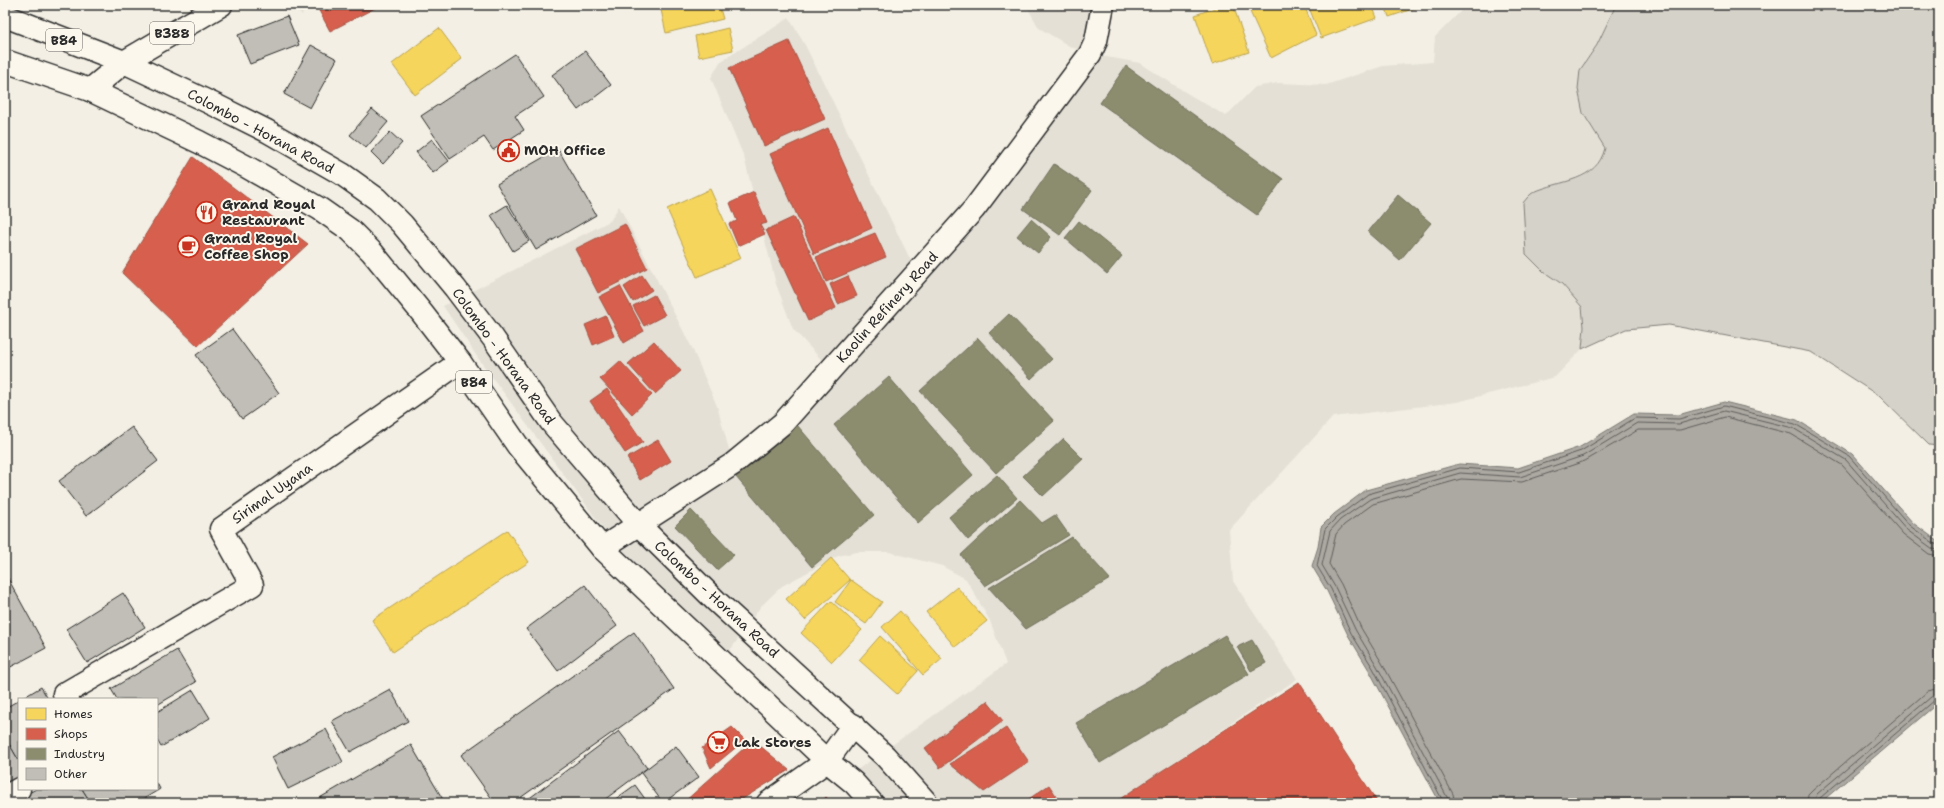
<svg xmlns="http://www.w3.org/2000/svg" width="1944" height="808" viewBox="0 0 1944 808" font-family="'Shantell Sans',sans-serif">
<rect width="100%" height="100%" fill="#f3efe4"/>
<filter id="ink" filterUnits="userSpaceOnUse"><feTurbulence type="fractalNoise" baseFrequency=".025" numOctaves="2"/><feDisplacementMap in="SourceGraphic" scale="8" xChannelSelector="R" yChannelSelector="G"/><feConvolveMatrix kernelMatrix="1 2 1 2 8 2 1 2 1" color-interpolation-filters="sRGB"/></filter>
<g filter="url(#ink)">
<g fill="#e4e0d6">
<path d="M 289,5 L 305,5 L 302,15 Z"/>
<path d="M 1026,5 L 1103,5 L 1090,54 L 1140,63 L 1190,95 L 1226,116 L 1255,87 L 1278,83 L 1326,85 L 1383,66 L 1433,62 L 1435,37 L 1467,5 L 1616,5 L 1597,45 L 1580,70 L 1583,113 L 1605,148 L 1602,158 L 1589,172 L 1564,183 L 1525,231 L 1526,254 L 1544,272 L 1562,284 L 1582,307 L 1584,327 L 1582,349 L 1555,377 L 1457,402 L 1333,417 L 1229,530 L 1233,581 L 1297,679 L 1114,803 L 879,803 L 850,775 L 1006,664 L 990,621 L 966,579 L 942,566 L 889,552 L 857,552 L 838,556 L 782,586 L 761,606 L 724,659 L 622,554 L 478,358 L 443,306 L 610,221 L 619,206 L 692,348 L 717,406 L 733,464 L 831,370 L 793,329 L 776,284 L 744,157 L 711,78 L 720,62 L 789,18 L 805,45 L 917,273 L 1089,53 L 1071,47 L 1039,28 Z"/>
</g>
<path fill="#d5d2c9" stroke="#807e7a" d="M 1616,5 L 1939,5 L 1939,446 L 1929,445 L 1879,396 L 1811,352 L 1669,325 L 1626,329 L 1582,349 L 1584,327 L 1582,307 L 1562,284 L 1544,272 L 1526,254 L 1523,203 C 1526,199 1530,194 1534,192 C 1560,180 1597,182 1605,148 L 1583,113 L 1578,89 L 1580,70 L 1597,45 Z"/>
<path fill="#aca9a2" stroke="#787772" d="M 1724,402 L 1797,420 L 1852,454 L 1913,523 L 1939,542 L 1939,702 L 1820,803 L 1440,803 L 1369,670 L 1348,635 L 1327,591 L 1312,566 L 1318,547 L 1321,527 L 1334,514 L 1366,490 L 1459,464 L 1518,468 L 1580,447 L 1634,414 L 1678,415 Z"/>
<g fill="#f6d55c" stroke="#b9a24d">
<path d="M 660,5 L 719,5 L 723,19 L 666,33 Z"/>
<path d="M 1223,5 L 1233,5 L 1249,52 L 1212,64 L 1195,15 Z"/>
<path d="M 1247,5 L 1304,5 L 1316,35 L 1271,58 Z"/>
<path d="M 1308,5 L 1372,5 L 1377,18 L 1321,38 Z"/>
<path d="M 1385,5 L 1424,5 L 1389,17 Z"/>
<path d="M 439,28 L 462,59 L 415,95 L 392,64 Z"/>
<path d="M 728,28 L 733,50 L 699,57 L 695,36 Z"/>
<path d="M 710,189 L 741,258 L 697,277 L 667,209 Z"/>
<path d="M 507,530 L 529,562 L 393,652 L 372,620 Z"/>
<path d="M 831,558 L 850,580 L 805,620 L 786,599 Z"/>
<path d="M 851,580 L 882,602 L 866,624 L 835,602 Z"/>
<path d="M 957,587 L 987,621 L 955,647 L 926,612 Z"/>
<path d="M 831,601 L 862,630 L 832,662 L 801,633 Z"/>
<path d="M 900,611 L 942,659 L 923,675 L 882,627 Z"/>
<path d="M 880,636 L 918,671 L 897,694 L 859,660 Z"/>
</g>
<g fill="#d6604d" stroke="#a35043">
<path d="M 316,5 L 375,5 L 377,7 L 330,31 Z"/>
<path d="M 789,41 L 825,119 L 764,146 L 729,68 Z"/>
<path d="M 828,128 L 872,228 L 814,254 L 770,154 Z"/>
<path d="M 193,157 L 308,244 L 198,346 L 122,273 Z"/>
<path d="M 754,192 L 767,223 L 760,225 L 765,234 L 738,246 L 729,224 L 737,221 L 730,203 Z"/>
<path d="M 794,217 L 836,308 L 808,321 L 766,230 Z"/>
<path d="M 625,224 L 647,268 L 598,293 L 575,249 Z"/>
<path d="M 875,233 L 886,257 L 826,282 L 816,257 Z"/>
<path d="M 642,275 L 652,290 L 633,302 L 624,287 Z"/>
<path d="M 848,276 L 857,296 L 838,304 L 830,284 Z"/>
<path d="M 620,286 L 644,331 L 624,343 L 599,297 Z"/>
<path d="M 654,295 L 665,315 L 644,326 L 633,306 Z"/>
<path d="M 606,316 L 614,336 L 593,345 L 585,325 Z"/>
<path d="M 654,341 L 681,371 L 655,394 L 628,364 Z"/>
<path d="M 620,361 L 652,395 L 632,414 L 600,379 Z"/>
<path d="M 607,389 L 643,442 L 625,453 L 590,401 Z"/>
<path d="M 658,440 L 671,461 L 640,480 L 627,458 Z"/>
<path d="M 1299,682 L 1378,803 L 1114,803 L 1157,774 Z"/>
<path d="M 987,701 L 1003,721 L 940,768 L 925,748 Z"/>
<path d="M 732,727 L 745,740 L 711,768 L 702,748 Z"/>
<path d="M 1006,728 L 1029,762 L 984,792 L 950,764 Z"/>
<path d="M 753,740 L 789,770 L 736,803 L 683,803 Z"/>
<path d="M 1049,785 L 1061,803 L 1023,803 Z"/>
<path d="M 826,797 L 832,803 L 820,803 Z"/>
</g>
<g fill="#8c8c6e" stroke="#6f6f5a">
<path d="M 1126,66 L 1283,179 L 1257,215 L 1100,103 Z"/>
<path d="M 1054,164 L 1092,190 L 1060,235 L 1023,209 Z"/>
<path d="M 1398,195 L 1431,223 L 1400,260 L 1368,232 Z"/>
<path d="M 1031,219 L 1051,237 L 1038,253 L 1017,236 Z"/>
<path d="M 1079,221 L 1122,256 L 1107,274 L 1065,238 Z"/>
<path d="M 1009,314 L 1052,359 L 1031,379 L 989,333 Z"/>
<path d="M 978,338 L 1054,421 L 996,473 L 920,391 Z"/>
<path d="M 889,377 L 973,475 L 918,523 L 834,425 Z"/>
<path d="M 797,425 L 874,515 L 812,567 L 736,477 Z"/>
<path d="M 1063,439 L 1083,459 L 1043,496 L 1023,476 Z"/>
<path d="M 997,475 L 1017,498 L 968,540 L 949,517 Z"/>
<path d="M 1020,500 L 1042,523 L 1055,515 L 1069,535 L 985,586 L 961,555 Z"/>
<path d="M 691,510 L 734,555 L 717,570 L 675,526 Z"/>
<path d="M 1072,537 L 1110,579 L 1026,629 L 989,588 Z"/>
<path d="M 1225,635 L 1249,674 L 1100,763 L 1076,723 Z"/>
<path d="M 1252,640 L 1266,663 L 1251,671 L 1237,647 Z"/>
</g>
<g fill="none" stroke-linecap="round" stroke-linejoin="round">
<g stroke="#5f5d5b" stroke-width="1">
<path d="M 1444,803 L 1373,668 L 1351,633 L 1331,589 L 1317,566 L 1325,529 L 1337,517 L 1368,494 L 1460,468 L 1519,472 L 1581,451 L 1635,418 L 1679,419 L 1724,406 L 1795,424 L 1849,456 L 1910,526 L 1935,544 L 1939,545"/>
<path d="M 1449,803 L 1447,797 L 1377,666 L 1356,631 L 1335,587 L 1322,565 L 1330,531 L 1340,520 L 1370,499 L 1460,473 L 1520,477 L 1583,456 L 1637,423 L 1679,424 L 1724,411 L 1793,428 L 1846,460 L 1907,530 L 1933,549 L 1939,550"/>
<path d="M 1455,803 L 1453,794 L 1382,663 L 1361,628 L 1341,584 L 1329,564 L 1336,534 L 1344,525 L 1373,504 L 1461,479 L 1522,482 L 1585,461 L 1638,430 L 1680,430 L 1725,417 L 1791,434 L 1842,465 L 1903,534 L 1929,554 L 1939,556"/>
<path d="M 1807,803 L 1808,795 L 1813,790 L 1928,691 L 1939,688"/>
<path d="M 1813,803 L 1817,794 L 1931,697 L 1939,694"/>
<path d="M 1818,803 L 1820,798 L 1935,700 L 1939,699"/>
</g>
</g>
<g fill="#c0beb6" stroke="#2b2b2b">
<path d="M 287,16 L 299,45 L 250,64 L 238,35 Z"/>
<path d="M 311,45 L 337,59 L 310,108 L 284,94 Z"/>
<path d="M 585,51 L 611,85 L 578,110 L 552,75 Z"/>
<path d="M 515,54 L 544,97 L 515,116 L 524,130 L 493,150 L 484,137 L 450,159 L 421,116 Z"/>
<path d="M 372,109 L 388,122 L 366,148 L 350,135 Z"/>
<path d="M 390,132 L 402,143 L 383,164 L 371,152 Z"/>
<path d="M 432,139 L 449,161 L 433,173 L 416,152 Z"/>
<path d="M 558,149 L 596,215 L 536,250 L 497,184 Z"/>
<path d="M 507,205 L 529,241 L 513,251 L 491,215 Z"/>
<path d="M 232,329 L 279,393 L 242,419 L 196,355 Z"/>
<path d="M 132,427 L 158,461 L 86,516 L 59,481 Z"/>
<path d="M 5,573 L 46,648 L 5,670 Z"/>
<path d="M 585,585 L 617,626 L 558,671 L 526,629 Z"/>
<path d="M 123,593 L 145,627 L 87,663 L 66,629 Z"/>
<path d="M 634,632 L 674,689 L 513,803 L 495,803 L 461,755 Z"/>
<path d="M 177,650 L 196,682 L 157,705 L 157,699 L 117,699 L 111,689 Z"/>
<path d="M 41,687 L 48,699 L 21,699 Z"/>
<path d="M 390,689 L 408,721 L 350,752 L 332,721 Z"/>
<path d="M 193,690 L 210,718 L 161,747 L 157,740 L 157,712 Z"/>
<path d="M 19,700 L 19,761 L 5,737 L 5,708 Z"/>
<path d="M 326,729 L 343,762 L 288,789 L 272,757 Z"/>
<path d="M 619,731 L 647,768 L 600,803 L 523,803 Z"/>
<path d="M 5,737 L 19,761 L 19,777 L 5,785 Z"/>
<path d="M 411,745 L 445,803 L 311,803 Z"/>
<path d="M 676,746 L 699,777 L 663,803 L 641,773 Z"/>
<path d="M 157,783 L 160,789 L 137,803 L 91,803 L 82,789 L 157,789 Z"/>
<path d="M 635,785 L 648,803 L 610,803 Z"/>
<path d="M 36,789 L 82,789 L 91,803 L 26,803 L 22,797 Z"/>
<path d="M 22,797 L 26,803 L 13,803 Z"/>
</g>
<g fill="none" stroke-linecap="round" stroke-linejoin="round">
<defs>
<g id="street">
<path d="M 602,548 L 733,464 L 783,423 L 974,209 L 1090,54 L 1096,41 L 1103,5"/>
<path d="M 68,699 L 64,694 L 252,585 L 221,529 L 460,362"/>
<path d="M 5,797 L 19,789"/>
<path d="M 768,803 L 827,761 L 853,725"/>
</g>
<g id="primary">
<path d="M 5,16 L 124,62 L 217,106 L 267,131 L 342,174 L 377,199 L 402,224 L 455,288 L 493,338 L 551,422 L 639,525 L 716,601 L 885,756 L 927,803"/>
<path d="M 5,61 L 90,90 L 199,142 L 247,167 L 320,209 L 350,230 L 372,252 L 422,313 L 460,362 L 518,446 L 602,548 L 827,761 L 854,783 L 872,803"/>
<path d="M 90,90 L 124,62 L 221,5"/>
</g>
</defs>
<use href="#street" stroke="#2b2b2b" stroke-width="25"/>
<use href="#primary" stroke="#2b2b2b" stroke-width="25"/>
<use href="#street" stroke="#fbf7ec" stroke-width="22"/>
<use href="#primary" stroke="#fbf7ec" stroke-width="22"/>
</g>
</g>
<defs>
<symbol id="civic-ring" viewBox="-11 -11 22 22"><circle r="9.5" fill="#fbf7ec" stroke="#c8321e" stroke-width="1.5"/><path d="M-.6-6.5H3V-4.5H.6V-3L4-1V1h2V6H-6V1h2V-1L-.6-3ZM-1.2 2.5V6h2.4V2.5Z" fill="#c8321e"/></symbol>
<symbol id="restaurant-ring" viewBox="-11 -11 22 22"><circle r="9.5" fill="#fbf7ec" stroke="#c8321e" stroke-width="1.5"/><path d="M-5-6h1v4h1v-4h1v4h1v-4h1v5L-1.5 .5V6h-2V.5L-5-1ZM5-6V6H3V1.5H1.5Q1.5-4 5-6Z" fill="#c8321e"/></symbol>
<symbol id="cafe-ring" viewBox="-11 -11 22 22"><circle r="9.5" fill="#fbf7ec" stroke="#c8321e" stroke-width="1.5"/><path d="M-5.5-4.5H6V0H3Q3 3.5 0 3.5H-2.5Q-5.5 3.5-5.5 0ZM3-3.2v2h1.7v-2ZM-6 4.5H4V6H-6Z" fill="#c8321e"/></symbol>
<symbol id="supermarket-ring" viewBox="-11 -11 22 22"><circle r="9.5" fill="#fbf7ec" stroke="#c8321e" stroke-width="1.5"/><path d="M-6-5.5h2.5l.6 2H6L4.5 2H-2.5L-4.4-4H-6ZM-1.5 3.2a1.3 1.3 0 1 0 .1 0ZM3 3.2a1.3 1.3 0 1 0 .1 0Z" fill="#c8321e"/></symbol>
</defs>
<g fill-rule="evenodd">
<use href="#civic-ring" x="496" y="138" width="25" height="25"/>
<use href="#restaurant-ring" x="194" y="200" width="25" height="25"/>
<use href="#cafe-ring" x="176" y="234" width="25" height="25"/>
<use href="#supermarket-ring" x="706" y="730" width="25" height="25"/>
</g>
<g text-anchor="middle" stroke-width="4" stroke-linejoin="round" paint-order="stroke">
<g fill="#fbf7ec" stroke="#696865" stroke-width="1">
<rect x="150" y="22" width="44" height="22" rx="3"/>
<rect x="46" y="29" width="36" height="22" rx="3"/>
<rect x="456" y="371" width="36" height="22" rx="3"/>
</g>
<g font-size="13" font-weight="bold" fill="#2b2b2b">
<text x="172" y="38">B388</text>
<text x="64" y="45">B84</text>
<text x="474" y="387">B84</text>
</g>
<g font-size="14" fill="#2b2b2b" stroke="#fbf7ec">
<text transform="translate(261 131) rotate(28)" y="5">Colombo - Horana Road</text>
<text transform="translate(887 307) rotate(-48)" y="5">Kaolin Refinery Road</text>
<text transform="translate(504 356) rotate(54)" y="5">Colombo - Horana Road</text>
<text transform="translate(272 493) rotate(-35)" y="5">Sirimal Uyana</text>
<text transform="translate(717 599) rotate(43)" y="5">Colombo - Horana Road</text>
</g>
<g font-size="14" font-weight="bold" fill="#2b2b2b" stroke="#fbf7ec" text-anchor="start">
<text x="524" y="155">MOH Office</text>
<text x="222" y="209">Grand Royal<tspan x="222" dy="16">Restaurant</tspan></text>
<text x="204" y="243">Grand Royal<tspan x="204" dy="16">Coffee Shop</tspan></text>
<text x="734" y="747">Lak Stores</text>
</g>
</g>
<rect width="1944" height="808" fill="none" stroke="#fbf7ec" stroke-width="20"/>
<rect x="10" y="10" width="1924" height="788" fill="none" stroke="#2b2b2b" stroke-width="1.5" filter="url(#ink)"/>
<rect x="18" y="698" width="140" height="92" fill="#fbf7ec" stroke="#a8a59f"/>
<rect x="26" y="708" width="20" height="12" fill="#f6d55c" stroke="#a8a59f"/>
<text x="54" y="718" font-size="12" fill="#2b2b2b">Homes</text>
<rect x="26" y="728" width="20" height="12" fill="#d6604d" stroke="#a8a59f"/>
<text x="54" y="738" font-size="12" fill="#2b2b2b">Shops</text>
<rect x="26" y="748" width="20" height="12" fill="#8c8c6e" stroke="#a8a59f"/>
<text x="54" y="758" font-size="12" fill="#2b2b2b">Industry</text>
<rect x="26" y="768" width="20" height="12" fill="#c0beb6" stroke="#a8a59f"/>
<text x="54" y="778" font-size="12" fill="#2b2b2b">Other</text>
</svg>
